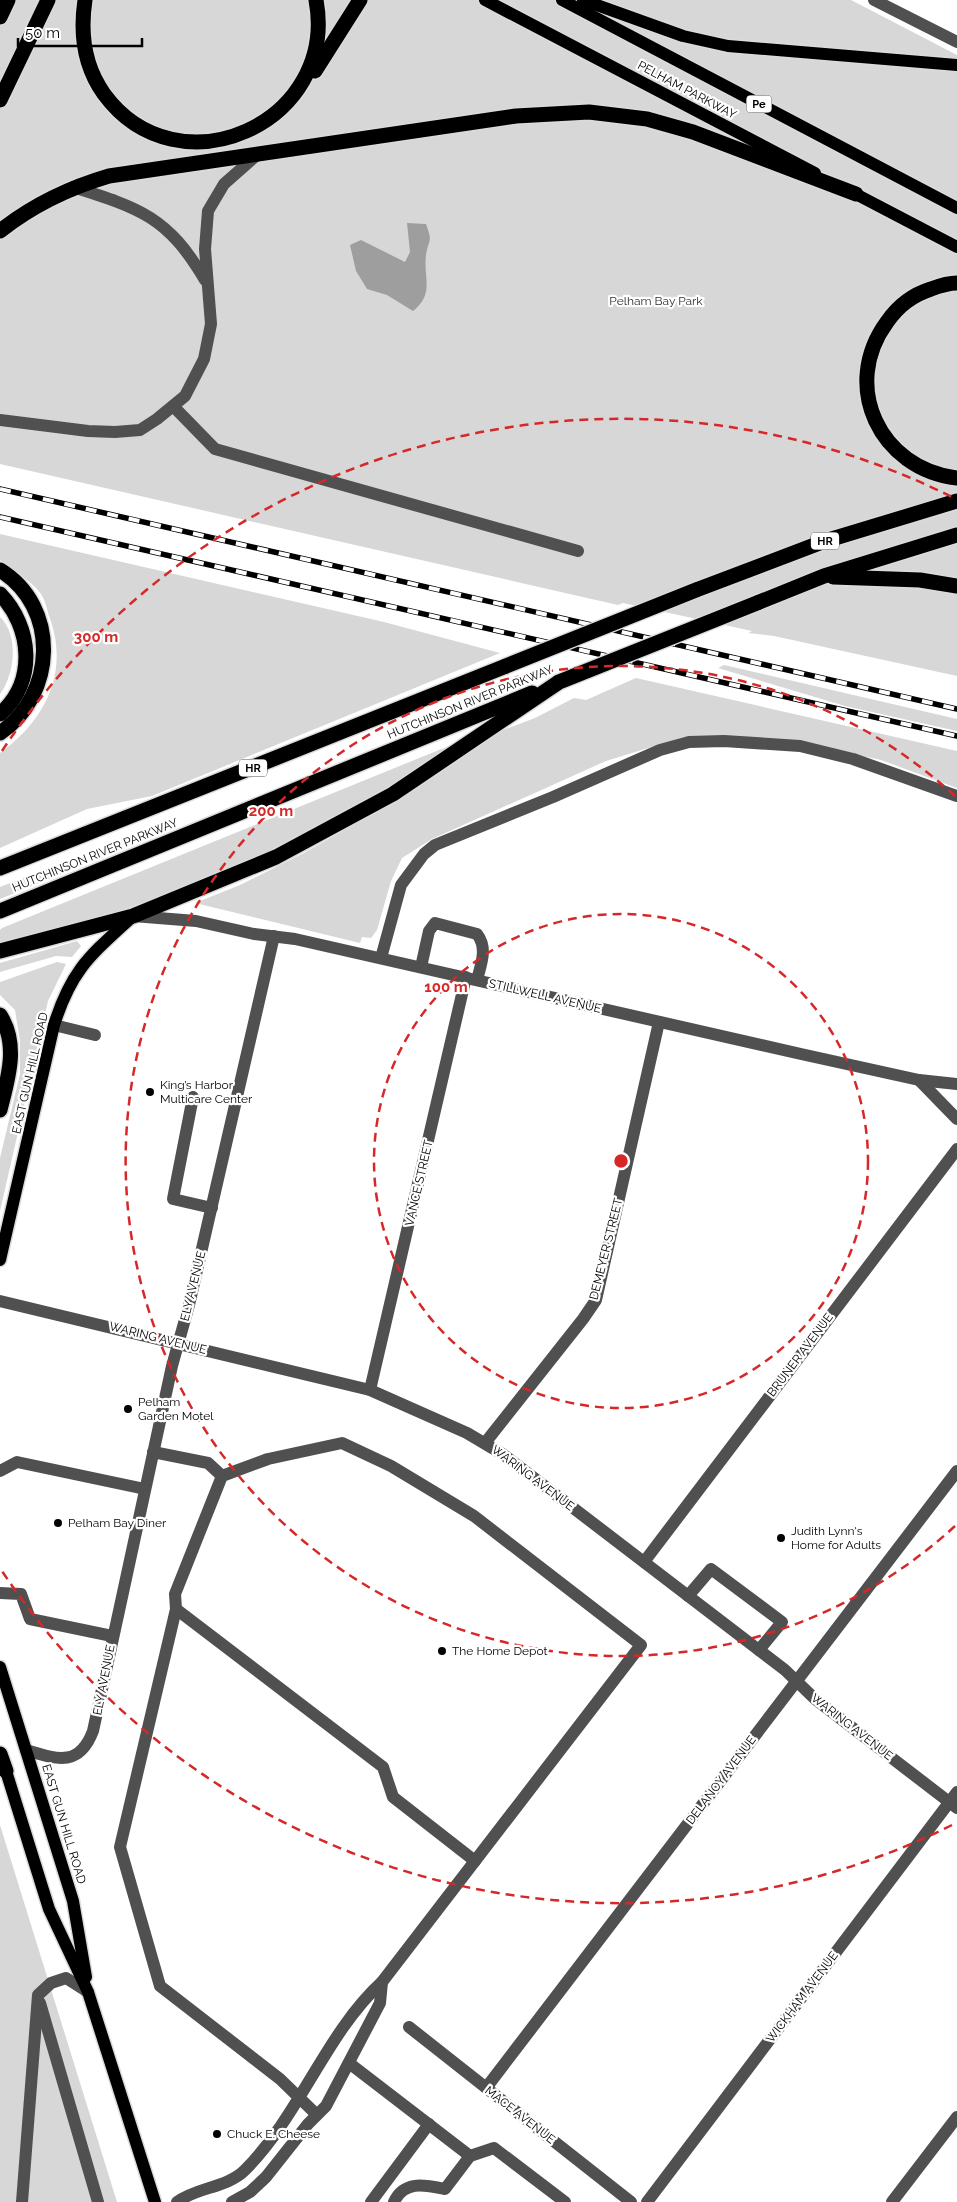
<svg xmlns="http://www.w3.org/2000/svg" width="957" height="2202" viewBox="0 0 957 2202" font-family="Raleway,sans-serif">
<rect width="100%" height="100%" fill="#fff"/>
<g fill="#d7d7d7">
<path d="M 0,0 L 851,0 L 957,55 L 957,676 L 774,636 L 748,633 L 752,631 L 623,603 L 618,605 L 0,464 Z"/>
<path d="M 0,534 L 384,622 L 500,653 L 152,796 L 87,809 L 0,848 L 0,753 C 46,720 70,671 49,616 C 47,609 45,600 41,594 C 34,583 11,569 0,560 Z"/>
<path d="M 0,617 C 19,635 15,674 0,694 Z"/>
<path d="M 724,665 L 957,719 L 957,731 L 845,706 L 718,668 Z"/>
<path d="M 636,678 L 957,751 L 957,788 L 881,760 L 782,739 L 684,737 L 606,761 L 432,839 L 402,858 L 391,881 L 377,930 L 371,938 L 362,937 L 360,943 L 195,903 L 240,885 L 304,853 L 385,807 L 498,732 L 535,718 L 574,698 L 586,700 Z"/>
<path d="M 461,741 L 421,771 L 274,853 L 113,914 L 0,944 L 0,930 L 2,928 Z"/>
<path d="M 67,861 L 71,870 L 0,899 L 0,887 Z"/>
<path d="M 77,941 L 81,946 L 72,957 L 56,956 L 0,972 L 0,963 Z"/>
<path d="M 57,962 L 66,964 L 48,1001 L 0,1211 L 0,1158 L 20,1074 L 20,1041 L 15,1010 L 0,995 L 0,982 Z"/>
<path d="M 0,1825 L 117,2202 L 0,2202 Z"/>
</g>
<path fill="#9e9e9e" d="M 407,223 L 426,224 C 433,244 429,237 426,255 C 423,278 435,293 413,311 L 387,295 L 367,289 L 356,271 L 350,245 L 361,240 L 405,262 L 410,252 Z"/>
<g fill="none" stroke-linecap="round" stroke-linejoin="round">
<defs>
<g id="major">
<path d="M 485,0 L 815,173"/>
<path d="M 562,0 L 957,208"/>
<path d="M 583,0 L 683,36 L 728,46 L 957,65"/>
<path d="M 848,190 L 957,247"/>
<path d="M 0,1260 L 54,1025 C 72,968 91,955 133,916"/>
<path d="M 0,1667 L 73,1901 L 86,1977"/>
<path d="M 0,1769 L 6,1771 L 49,1909 L 88,1992 L 155,2202"/>
</g>
<g id="highway">
<path d="M 85,0 C 80,33 84,66 104,94 C 178,195 339,123 316,0"/>
<path d="M 0,17 L 8,0"/>
<path d="M 315,71 L 360,0"/>
<path d="M 0,100 L 48,0"/>
<path d="M 0,231 C 33,205 68,188 109,176 L 516,116 L 589,112 L 647,119 L 693,132 L 856,194"/>
<path d="M 957,283 C 948,283 939,286 931,289 C 912,295 898,306 887,322 C 840,386 880,469 957,478"/>
<path d="M 0,570 C 60,607 56,695 0,733"/>
<path d="M 833,577 L 920,580 L 957,586"/>
<path d="M 696,590 L 825,541 L 957,501"/>
<path d="M 0,594 C 32,627 37,682 0,714"/>
<path d="M 757,603 L 824,576 L 957,535"/>
<path d="M 0,868 L 506,666"/>
<path d="M 0,911 L 532,693"/>
<path d="M 0,951 L 133,916 L 276,857 L 393,794 L 559,682"/>
<path d="M 0,1015 C 19,1045 8,1078 0,1110"/>
<path d="M 0,1754 L 6,1771"/>
</g>
</defs>
<use href="#major" stroke="#dbdbdb" stroke-width="15"/>
<use href="#highway" stroke="#dbdbdb" stroke-width="18"/>
<g stroke="#505050" stroke-width="12">
<path d="M 874,0 L 957,42"/>
<path d="M 73,187 C 140,208 168,217 205,280"/>
<path d="M 173,406 L 215,449 L 578,551"/>
<path d="M 0,420 L 88,431 L 115,432 L 140,430 L 157,419 L 185,396 L 204,359 L 211,324 L 205,249 L 208,211 L 224,184 L 258,154"/>
<path d="M 133,916 L 196,921 L 254,934 L 295,939 L 801,1054 L 919,1080 L 957,1084"/>
<path d="M 381,958 L 401,885 L 424,854 L 435,845 L 553,797 L 660,750 L 689,742 L 724,741 L 800,746 L 853,759 L 957,796"/>
<path d="M 421,967 L 429,931 L 435,923 L 477,934 C 488,948 481,964 477,980"/>
<path d="M 54,1025 L 95,1035"/>
<path d="M 919,1080 L 957,1119"/>
<path d="M 193,1097 L 173,1199 L 212,1208"/>
<path d="M 0,1301 L 370,1390 L 467,1433 L 504,1455 L 785,1670 L 815,1699 L 957,1808"/>
<path d="M 370,1390 L 466,977"/>
<path d="M 485,1443 L 583,1319 L 596,1300 L 659,1022"/>
<path d="M 153,1452 L 208,1463 L 222,1476"/>
<path d="M 0,1471 L 17,1462 L 145,1489"/>
<path d="M 644,1562 L 957,1149"/>
<path d="M 0,1593 L 21,1594 L 30,1619 L 112,1636"/>
<path d="M 688,1596 L 711,1569 L 782,1622 L 759,1650"/>
<path d="M 176,1609 L 383,1767 L 393,1797 L 475,1861"/>
<path d="M 26,1750 C 56,1759 79,1768 93,1731 L 172,1366 L 189,1305 L 274,936"/>
<path d="M 40,2003 L 98,2202"/>
<path d="M 409,2027 L 631,2202"/>
<path d="M 349,2063 L 470,2156"/>
<path d="M 486,2088 L 957,1471"/>
<path d="M 22,2202 L 38,1995 L 51,1983 L 66,1978 L 88,1992"/>
<path d="M 177,2202 C 197,2187 227,2188 245,2170 C 300,2115 326,2033 382,1982 L 641,1645 L 474,1516 L 391,1466 L 342,1443 L 268,1459 L 222,1476 L 175,1594 L 176,1609 L 120,1847 L 160,1986 L 280,2079 L 316,2114"/>
<path d="M 232,2202 L 250,2192 L 266,2177 L 308,2124 L 326,2106 L 380,2003 L 382,1982"/>
<path d="M 371,2202 L 429,2124"/>
<path d="M 394,2202 C 404,2180 425,2185 445,2189 L 470,2156 L 494,2148 L 565,2202"/>
<path d="M 647,2202 L 957,1792"/>
<path d="M 892,2202 L 957,2117"/>
</g>
<use href="#major" stroke="#000" stroke-width="12"/>
<use href="#highway" stroke="#000" stroke-width="15"/>
<defs>
<g id="rail">
<path d="M 0,489 L 957,709"/>
<path d="M 0,517 L 957,736"/>
</g>
</defs>
<use href="#rail" stroke="#000" stroke-width="5.5"/>
<use href="#rail" stroke="#fff" stroke-width="4" stroke-dasharray="11" stroke-linecap="butt"/>
<defs>
<g id="highway-bridge">
<path d="M 506,666 L 696,590"/>
<path d="M 559,682 L 757,603"/>
</g>
</defs>
<use href="#highway-bridge" stroke="#dbdbdb" stroke-width="18" stroke-linecap="butt"/>
<use href="#highway-bridge" stroke="#000" stroke-width="15"/>
</g>
<g fill="none" stroke="#d62828" stroke-width="2.5" stroke-dasharray="9 6">
<circle cx="621" cy="1161" r="247"/>
<path d="M955 1526A495 495 0 1 1 955 796"/>
<path d="M952 1825A742 742 0 0 1 2 1571M2 751A742 742 0 0 1 952 497"/>
</g>
<g fill="#000" stroke="#fff" stroke-width="2">
<circle cx="150" cy="1092" r="5"/>
<circle cx="128" cy="1409" r="5"/>
<circle cx="58" cy="1523" r="5"/>
<circle cx="781" cy="1538" r="5"/>
<circle cx="442" cy="1651" r="5"/>
<circle cx="217" cy="2134" r="5"/>
</g>
<g text-anchor="middle" stroke-width="4.5" stroke-linejoin="round" paint-order="stroke">
<g fill="#fff" stroke="#4c4c4c" stroke-width="1">
<rect x="746.5" y="95.5" width="25" height="17" rx="4"/>
<rect x="811" y="532.5" width="28" height="17" rx="4"/>
<rect x="239" y="759.5" width="28" height="17" rx="4"/>
</g>
<g font-size="11" font-weight="bold" fill="#000">
<text x="759" y="108">Pe</text>
<text x="825" y="545">HR</text>
<text x="253" y="772">HR</text>
</g>
<g font-size="12" fill="#000" stroke="#fff">
<text transform="translate(687 90) rotate(28)" y="4">PELHAM PARKWAY</text>
<text transform="translate(470 702) rotate(-22)" y="4">HUTCHINSON RIVER PARKWAY</text>
<text transform="translate(95 855) rotate(-22)" y="4">HUTCHINSON RIVER PARKWAY</text>
<text transform="translate(545 996) rotate(13)" y="4">STILLWELL AVENUE</text>
<text transform="translate(30 1073) rotate(-77)" y="4">EAST GUN HILL ROAD</text>
<text transform="translate(419 1183) rotate(-77)" y="4">VANCE STREET</text>
<text transform="translate(606 1249) rotate(-76)" y="4">DEMEYER STREET</text>
<text transform="translate(193 1286) rotate(-76)" y="4">ELY AVENUE</text>
<text transform="translate(158 1338) rotate(14)" y="4">WARING AVENUE</text>
<text transform="translate(800 1355) rotate(-53)" y="4">BRUNER AVENUE</text>
<text transform="translate(533 1478) rotate(37)" y="4">WARING AVENUE</text>
<text transform="translate(104 1680) rotate(-79)" y="4">ELY AVENUE</text>
<text transform="translate(852 1727) rotate(38)" y="4">WARING AVENUE</text>
<text transform="translate(721 1780) rotate(-53)" y="4">DELANOY AVENUE</text>
<text transform="translate(64 1824) rotate(73)" y="4">EAST GUN HILL ROAD</text>
<text transform="translate(802 1997) rotate(-53)" y="4">WICKHAM AVENUE</text>
<text transform="translate(520 2115) rotate(38)" y="4">MACE AVENUE</text>
</g>
<g font-size="12" fill="#2e2e2e" stroke="#fff">
<text x="656" y="305">Pelham Bay Park</text>
</g>
<g font-size="12" fill="#000" stroke="#fff" text-anchor="start">
<text x="160" y="1089">King’s Harbor<tspan x="160" dy="14">Multicare Center</tspan></text>
<text x="138" y="1406">Pelham<tspan x="138" dy="14">Garden Motel</tspan></text>
<text x="68" y="1527">Pelham Bay Diner</text>
<text x="791" y="1535">Judith Lynn's<tspan x="791" dy="14">Home for Adults</tspan></text>
<text x="452" y="1655">The Home Depot</text>
<text x="227" y="2138">Chuck E. Cheese</text>
</g>
</g>
<circle cx="621" cy="1161" r="8" fill="#d62828" stroke="#fff" stroke-width="2.5"/>
<g font-size="15" text-anchor="middle" font-weight="bold" fill="#d62828" stroke="#fff" stroke-width="4.5" stroke-linejoin="round" paint-order="stroke">
<text x="96" y="642">300 m</text>
<text x="271" y="816">200 m</text>
<text x="446" y="992">100 m</text>
</g>
<path d="M18 38v8h124v-8" fill="none" stroke="#000000" stroke-width="2.5"/>
<text x="25" y="38" font-size="15" fill="#000000" stroke="#ffffff" stroke-width="4" paint-order="stroke">50 m</text>
</svg>
